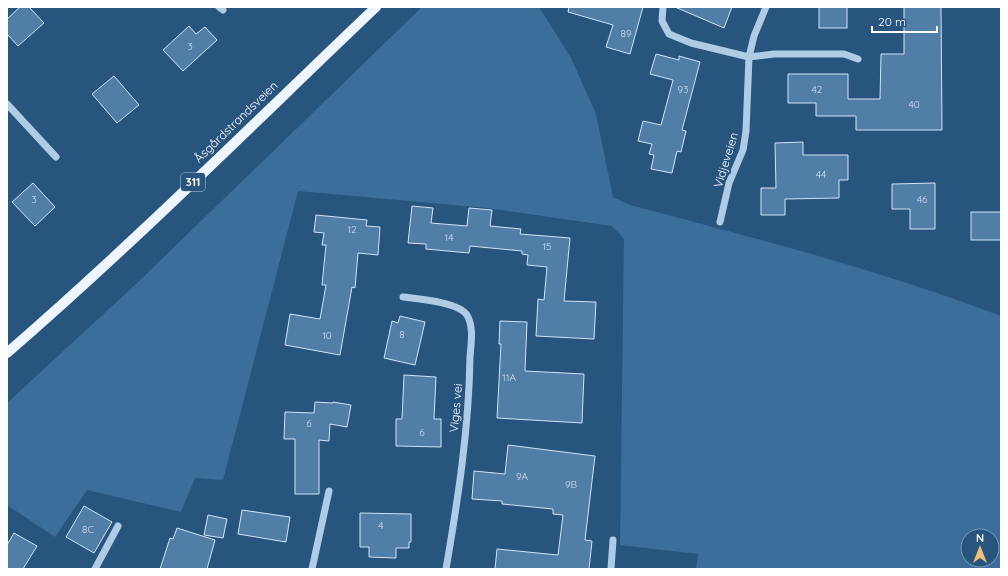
<svg xmlns="http://www.w3.org/2000/svg" width="1008" height="576" viewBox="0 0 1008 576" font-family="Quicksand,sans-serif">
<rect width="100%" height="100%" fill="#28557e"/>
<path fill="#3c6e9c" fill-rule="evenodd" d="M 422,7 L 539,7 L 571,58 L 596,114 L 613,197 L 630,205 C 755,238 880,270 1001,316 L 1001,569 L 696,569 L 698,554 L 620,545 L 624,239 L 612,226 L 487,208 L 298,191 L 223,480 L 195,478 L 181,512 L 87,490 L 55,537 L 7,505 L 7,403 L 135,285 ZM 968,536 L 992,536 L 992,560 L 968,560 Z"/>
<g fill="#517ea7" stroke="#d1e4f4">
<path d="M 20,7 L 29,7 L 44,23 L 18,46 L 7,34 L 7,19 Z"/>
<path d="M 569,7 L 643,7 L 630,54 L 606,47 L 613,25 L 568,12 Z"/>
<path d="M 675,7 L 732,7 L 724,28 Z"/>
<rect x="819" y="7" width="28" height="21"/>
<path d="M 904,7 L 941,7 L 942,130 L 856,130 L 856,116 L 816,116 L 816,103 L 788,103 L 788,74 L 848,74 L 848,99 L 880,99 L 881,54 L 904,54 Z"/>
<path d="M 189,26 L 196,34 L 205,27 L 217,40 L 183,71 L 163,50 Z"/>
<path d="M 656,54 L 679,60 L 679,56 L 700,62 L 682,130 L 686,131 L 681,152 L 677,151 L 672,173 L 651,169 L 654,155 L 649,154 L 652,144 L 638,141 L 643,121 L 661,125 L 673,80 L 650,74 Z"/>
<path d="M 114,76 L 139,105 L 117,123 L 92,94 Z"/>
<path d="M 803,142 L 803,155 L 848,155 L 848,180 L 839,180 L 839,198 L 785,199 L 785,215 L 761,215 L 761,188 L 776,188 L 775,143 Z"/>
<path d="M 33,183 L 55,207 L 35,226 L 12,202 Z"/>
<path d="M 935,183 L 935,229 L 910,229 L 910,209 L 892,209 L 892,184 Z"/>
<path d="M 412,206 L 433,208 L 431,223 L 467,226 L 469,208 L 492,210 L 490,226 L 521,229 L 520,234 L 570,238 L 564,301 L 596,302 L 594,339 L 536,336 L 538,299 L 544,300 L 547,267 L 527,265 L 528,255 L 522,254 L 522,251 L 470,246 L 469,253 L 426,249 L 426,244 L 408,243 Z"/>
<rect x="971" y="212" width="30" height="28"/>
<path d="M 316,215 L 367,220 L 366,226 L 380,227 L 378,255 L 358,253 L 355,288 L 352,287 L 340,355 L 285,345 L 290,314 L 320,319 L 326,285 L 322,285 L 326,245 L 322,245 L 324,233 L 314,232 Z"/>
<path d="M 400,316 L 425,322 L 415,365 L 384,358 L 392,321 L 398,323 Z"/>
<path d="M 500,321 L 527,322 L 525,371 L 584,374 L 582,423 L 497,418 L 501,344 L 499,344 Z"/>
<path d="M 404,375 L 436,377 L 434,419 L 441,419 L 441,447 L 396,446 L 396,419 L 402,419 Z"/>
<path d="M 315,402 L 333,403 L 333,402 L 351,405 L 347,427 L 330,424 L 329,441 L 319,440 L 319,494 L 295,494 L 295,439 L 284,439 L 285,412 L 314,413 Z"/>
<path d="M 508,445 L 595,456 L 585,540 L 592,541 L 589,569 L 495,569 L 497,549 L 558,555 L 563,515 L 553,514 L 553,509 L 502,504 L 502,501 L 472,499 L 474,471 L 505,474 Z"/>
<path d="M 84,506 L 112,522 L 94,553 L 66,537 Z"/>
<path d="M 242,510 L 290,517 L 286,542 L 238,534 Z"/>
<path d="M 360,513 L 411,514 L 411,542 L 409,542 L 409,548 L 396,548 L 396,558 L 369,557 L 369,547 L 360,547 Z"/>
<path d="M 208,515 L 227,519 L 223,538 L 204,535 Z"/>
<path d="M 177,528 L 215,540 L 207,569 L 160,569 L 170,538 L 173,539 Z"/>
<path d="M 14,533 L 37,546 L 23,569 L 7,569 L 7,545 Z"/>
</g>
<g fill="none" stroke-linecap="round" stroke-linejoin="round">
<g stroke="#afcce5" stroke-width="7">
<path d="M 219,7 L 223,10"/>
<path d="M 663,7 L 662,21 L 669,34 L 691,43 L 749,57 L 774,54 L 844,54 L 858,59"/>
<path d="M 7,104 L 56,157"/>
<path d="M 720,222 L 729,183 L 743,150 L 746,131 L 749,57 L 754,36 L 766,7"/>
<path d="M 403,297 C 418,299 458,302 467,315 C 474,327 471,344 470,357 C 469,428 458,499 446,569"/>
<path d="M 95,569 L 118,526"/>
<path d="M 312,569 L 329,491"/>
<path d="M 611,569 L 613,540"/>
</g>
<path stroke="#eff5fd" stroke-width="10" d="M 7,353 C 134,243 254,123 376,7"/>
</g>
<g text-anchor="middle" stroke-width="4" stroke-linejoin="round" paint-order="stroke">
<g font-size="10" fill="#d4dfe9">
<text x="626" y="37">89</text>
<text x="190" y="50">3</text>
<text x="683" y="93">93</text>
<text x="817" y="93">42</text>
<text x="914" y="108">40</text>
<text x="821" y="178">44</text>
<text x="34" y="203">3</text>
<text x="922" y="203">46</text>
<text x="352" y="233">12</text>
<text x="449" y="241">14</text>
<text x="547" y="250">15</text>
<text x="402" y="338">8</text>
<text x="327" y="339">10</text>
<text x="509" y="381">11A</text>
<text x="309" y="427">6</text>
<text x="422" y="436">6</text>
<text x="522" y="480">9A</text>
<text x="571" y="488">9B</text>
<text x="381" y="529">4</text>
<text x="88" y="533">8C</text>
</g>
<rect fill="#28557e" stroke="#beccd8" stroke-width="1" x="181" y="173" width="24" height="18" rx="3"/>
<g font-size="11" font-weight="bold" fill="#fff">
<text x="193" y="186">311</text>
</g>
<g font-size="12" fill="#fff" stroke="#28557e">
<text transform="translate(236 122) rotate(-44)" y="4">Åsgårdstrandsveien</text>
<text transform="translate(726 160) rotate(-73)" y="4">Vidjeveien</text>
<text transform="translate(456 408) rotate(-85)" y="4">Viges vei</text>
</g>
</g>
<rect width="1008" height="576" fill="none" stroke="#ffffff" stroke-width="16"/>
<g transform="translate(980 548)"><circle r="19" fill="#28557e" stroke="#7e99b2"/>
<path d="M0-3L7 15L0 10L-7 15Z" fill="#ecc075"/>
<text y="-6" font-size="11" font-weight="bold" text-anchor="middle" fill="#ffffff">N</text>
</g>
<path d="M872 26v6h65v-6" fill="none" stroke="#ffffff" stroke-width="2"/>
<text x="878" y="26" font-size="12" fill="#ffffff" stroke="#28557e" stroke-width="3" paint-order="stroke">20 m</text>
</svg>
